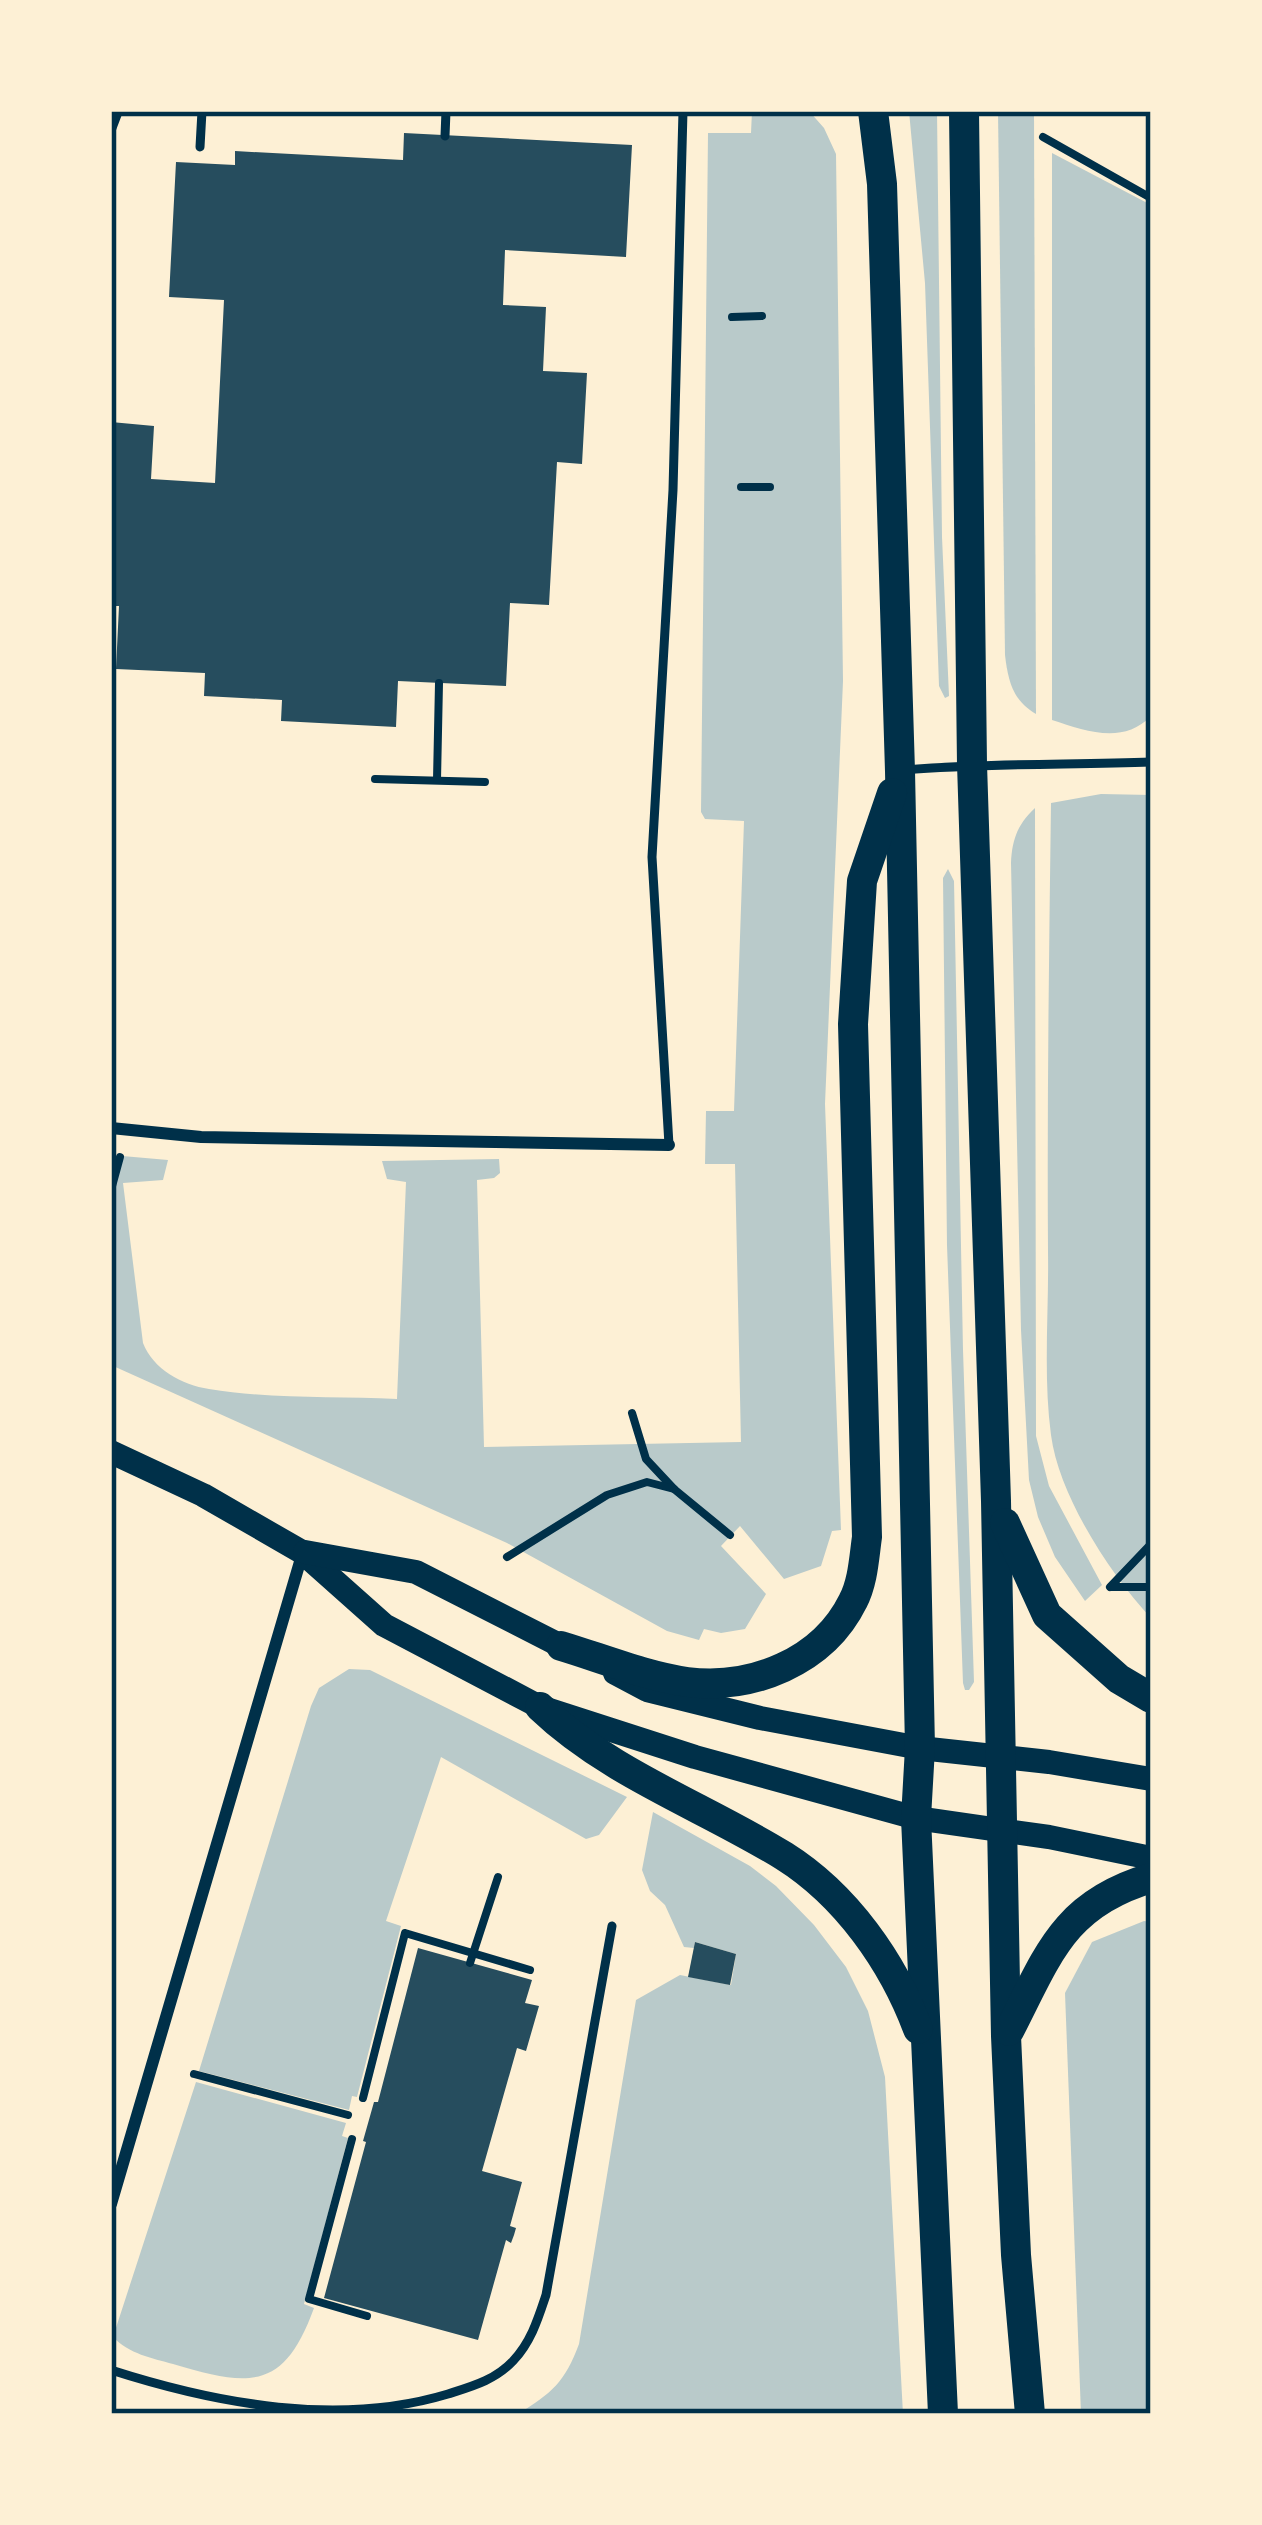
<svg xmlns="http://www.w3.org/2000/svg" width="1262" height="2525" viewBox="0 0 1262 2525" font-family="Karla,sans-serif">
<rect width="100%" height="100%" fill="#fdf0d5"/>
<g fill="#b9caca">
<path d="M 752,111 L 809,111 L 824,128 L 836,154 L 843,681 L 825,1104 L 841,1530 L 832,1531 L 821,1566 L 784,1579 L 740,1526 L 721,1546 L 766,1594 L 745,1629 L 721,1633 L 704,1629 L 699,1640 L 667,1631 L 507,1543 L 111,1365 L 111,1155 L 168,1160 L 163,1180 L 123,1183 L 143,1343 C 153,1369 182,1385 209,1389 C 270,1399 336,1396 397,1399 L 406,1182 L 387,1179 L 382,1161 L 499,1159 L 500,1173 L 494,1178 L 477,1180 L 484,1447 L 741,1442 L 735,1164 L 705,1164 L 706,1111 L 734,1111 L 744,821 L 705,819 L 701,812 L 708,133 L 751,133 Z"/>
<path d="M 909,111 L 937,111 L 942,537 L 949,696 L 945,698 L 939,686 L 925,283 Z"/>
<path d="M 998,111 L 1034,111 L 1036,714 C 1013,701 1008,681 1005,655 Z"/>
<path d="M 1052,153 L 1151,205 L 1151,716 C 1123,745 1086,731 1052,720 Z"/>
<path d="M 1101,794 L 1151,795 L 1151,1618 C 1110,1574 1059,1496 1051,1435 C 1043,1376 1049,1311 1048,1252 C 1047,1102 1049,952 1051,803 Z"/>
<path d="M 1035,808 L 1036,1436 L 1049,1486 L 1102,1585 L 1085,1601 L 1055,1557 L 1038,1517 L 1029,1480 L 1021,1330 L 1011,863 C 1012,839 1018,824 1035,808 Z"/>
<path d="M 948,869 L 954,881 L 963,1350 L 974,1682 L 969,1690 L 965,1690 L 963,1683 L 947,1245 L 943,878 Z"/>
<path d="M 349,1669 L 370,1670 L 627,1797 L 599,1835 L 586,1839 L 441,1757 L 386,1921 L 401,1926 L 357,2097 L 352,2096 L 349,2110 L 199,2071 L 311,1706 L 319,1688 Z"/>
<path d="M 653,1812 L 750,1866 L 776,1886 L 814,1925 L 846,1967 L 868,2011 L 885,2077 L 903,2414 L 518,2414 C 552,2393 565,2382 579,2344 L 636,2000 L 680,1975 L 731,1985 L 736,1954 L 695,1942 L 694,1948 L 684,1947 L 665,1905 L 650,1891 L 642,1870 Z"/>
<path d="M 1144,1921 L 1151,1922 L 1151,2414 L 1081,2414 L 1065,1993 L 1092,1942 Z"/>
<path d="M 196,2082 L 346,2123 L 342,2136 L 348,2138 L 304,2304 L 314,2308 C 284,2391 250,2387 173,2364 C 152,2358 129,2354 113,2337 Z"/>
</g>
<g fill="#264d5e">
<path d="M 404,133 L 632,145 L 626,257 L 505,250 L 503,305 L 546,307 L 543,371 L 587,373 L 582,464 L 557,462 L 549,605 L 510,603 L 506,686 L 398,681 L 396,727 L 281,721 L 282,700 L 204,696 L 205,673 L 116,669 L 119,606 L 111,606 L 111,422 L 154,426 L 151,479 L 215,483 L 224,300 L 169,297 L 176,162 L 235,165 L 235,151 L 403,160 Z"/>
<path d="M 695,1942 L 736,1954 L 730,1985 L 688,1977 Z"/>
<path d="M 418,1948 L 532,1980 L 525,2003 L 539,2006 L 526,2051 L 517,2048 L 482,2171 L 522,2182 L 510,2226 L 516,2228 L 514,2235 L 511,2243 L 506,2240 L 478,2340 L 324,2298 L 366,2142 L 363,2141 L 374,2102 L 378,2102 Z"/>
</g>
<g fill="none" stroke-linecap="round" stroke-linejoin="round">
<g stroke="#003049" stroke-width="8">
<path d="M 111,132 L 119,111"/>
<path d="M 1043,137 L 1151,198"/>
<path d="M 732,317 L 762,316"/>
<path d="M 741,487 L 770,487"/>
<path d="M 375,779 L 485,782"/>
<path d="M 437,780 L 439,683"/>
<path d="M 111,1190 L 120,1157"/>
<path d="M 632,1413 L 646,1459 L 674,1489 L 730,1535"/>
<path d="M 507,1557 L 607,1495 L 647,1482 L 674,1489"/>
<path d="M 1110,1587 L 1151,1544"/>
<path d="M 1111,1587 L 1151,1587"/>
<path d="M 470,1963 L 498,1877"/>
<path d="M 194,2074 L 348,2115"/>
<path d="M 363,2098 L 405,1933 L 530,1970"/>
<path d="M 352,2139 L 309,2299 L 367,2316"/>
</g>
<g stroke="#003049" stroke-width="9">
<path d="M 445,136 L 446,111"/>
<path d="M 200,147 L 202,111"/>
<path d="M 905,770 C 987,763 1069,765 1151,762"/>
<path d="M 669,1145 L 652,857 L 673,490 L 683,111"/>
<path d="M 111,2370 C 217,2404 339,2427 448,2394 C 473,2386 495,2380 513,2361 C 531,2342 538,2319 546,2295 L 612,1926"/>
</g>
<g stroke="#003049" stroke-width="12">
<path d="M 111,1128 L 201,1137 L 669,1145"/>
<path d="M 111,2204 L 302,1555"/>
</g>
<g stroke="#003049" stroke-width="24">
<path d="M 111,1452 L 203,1495 L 302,1552 L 384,1625 L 540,1707 L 695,1757 L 916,1818 L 1049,1837 L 1151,1858"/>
<path d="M 305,1552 L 416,1572 L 573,1652"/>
<path d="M 615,1673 L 647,1690 L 760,1718 L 920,1748 L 1049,1762 L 1151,1779"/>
</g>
<g stroke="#003049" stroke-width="30">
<path d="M 873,111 L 882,184 L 900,771 L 920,1748 L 916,1818 L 943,2414"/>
<path d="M 964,111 L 972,764 L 996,1501 L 1006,2036 L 1016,2255 L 1030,2414"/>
<path d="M 1005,1523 L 1047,1615 L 1119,1679 L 1151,1698"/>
<path d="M 561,1646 C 601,1658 645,1676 687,1682 C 752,1690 823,1662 853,1601 C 863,1582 864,1558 867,1537 L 853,1024 L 862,881 L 892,793"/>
<path d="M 540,1707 C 609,1773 703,1806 784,1856 C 846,1895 893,1962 918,2029"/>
<path d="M 1009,2031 C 1048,1955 1063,1904 1151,1878"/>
</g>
</g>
<rect width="1262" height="2525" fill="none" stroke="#fdf0d5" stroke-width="228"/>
<rect x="114" y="114" width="1034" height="2297" fill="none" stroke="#003049" stroke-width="4.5"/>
</svg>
